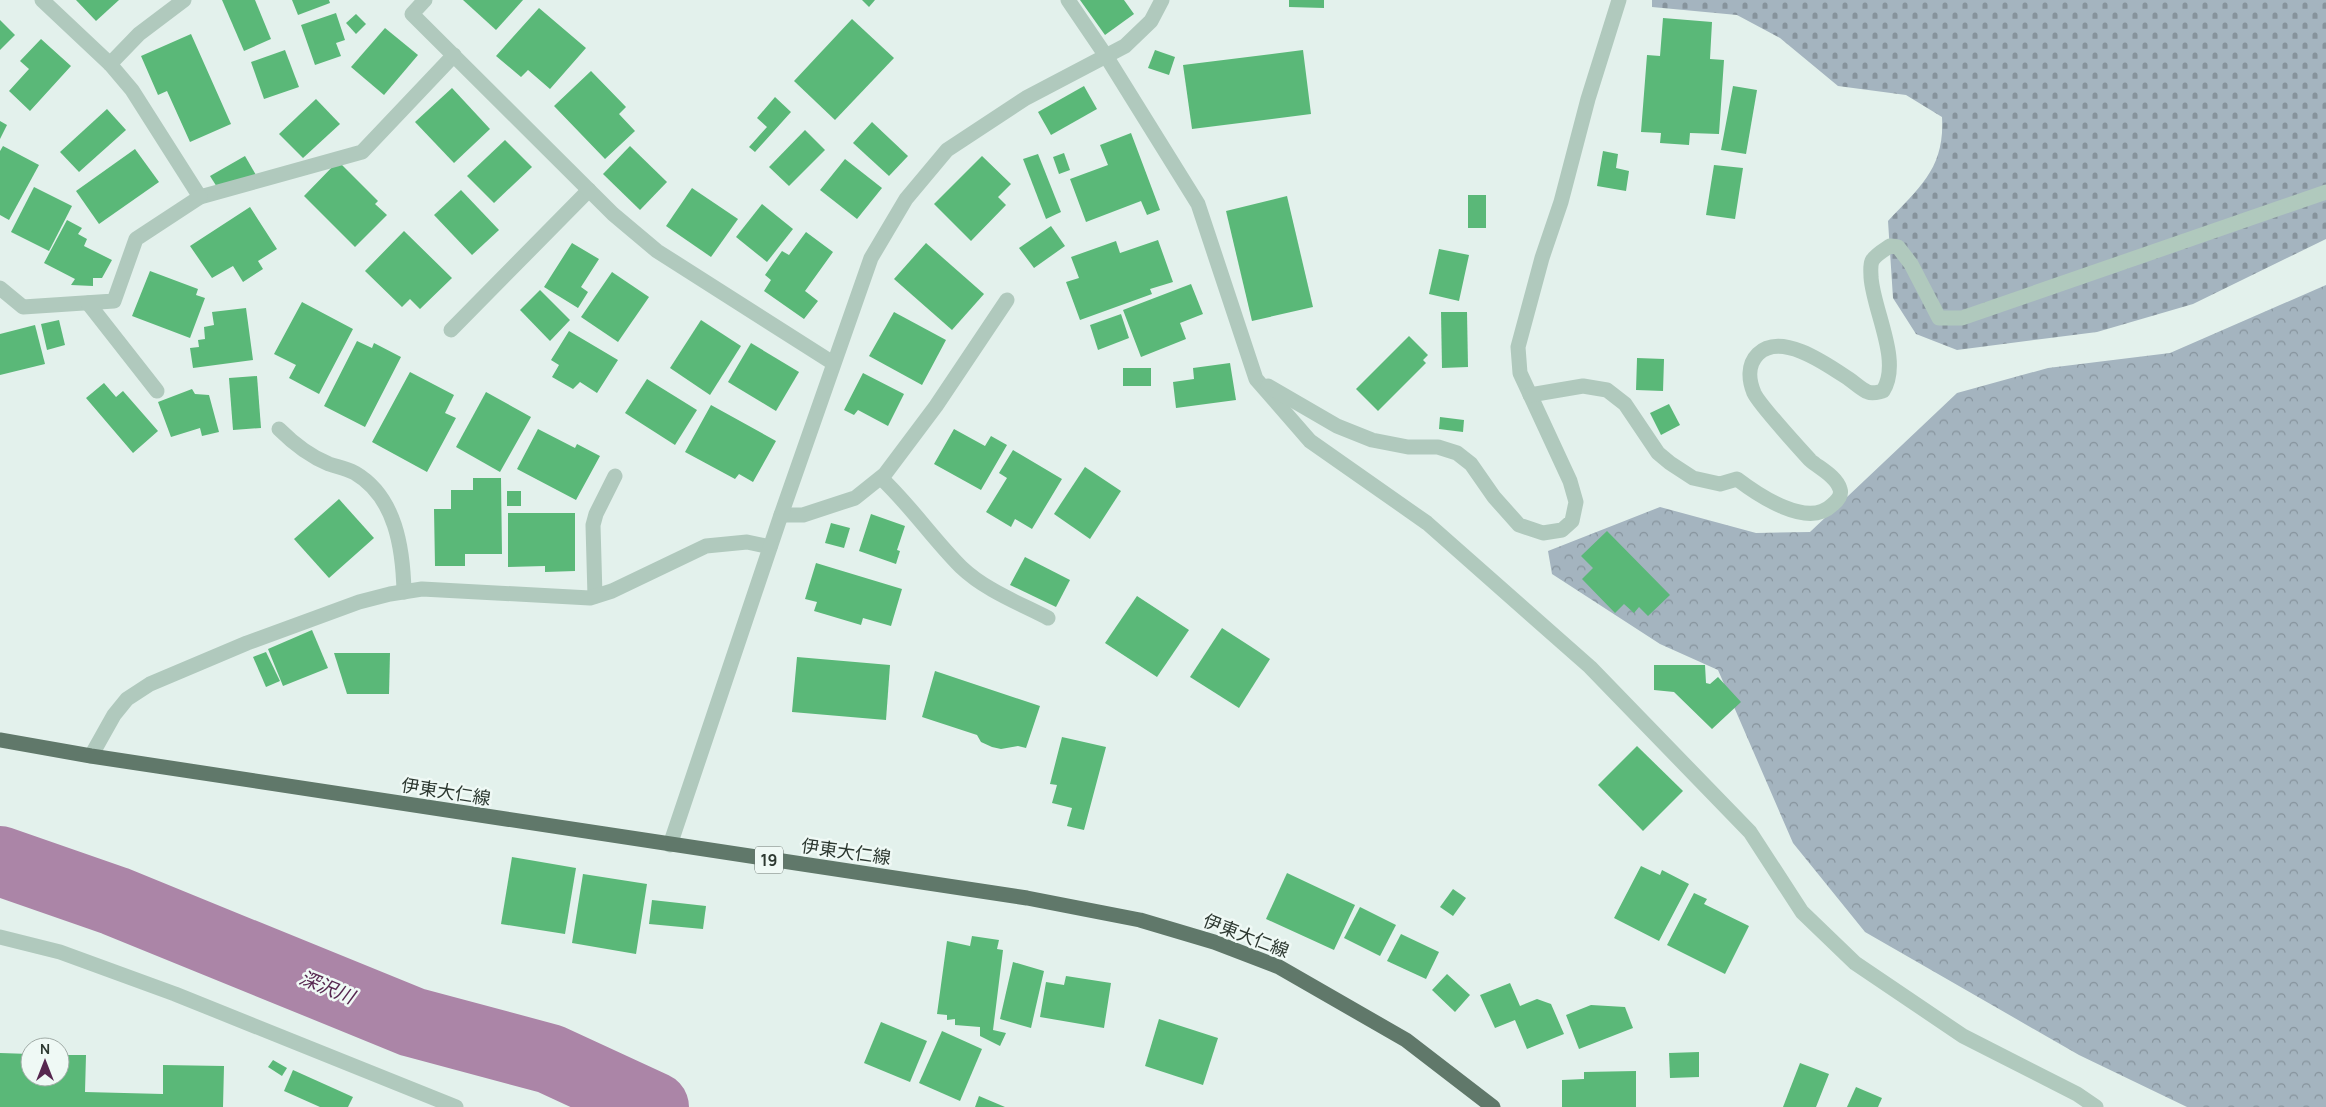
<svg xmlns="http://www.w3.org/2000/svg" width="2326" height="1107" viewBox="0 0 2326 1107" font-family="Manrope,'Noto Sans JP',sans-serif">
<defs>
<pattern id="forest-crowns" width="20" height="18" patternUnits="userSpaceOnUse" patternTransform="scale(1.25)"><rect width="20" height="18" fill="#a4b4bf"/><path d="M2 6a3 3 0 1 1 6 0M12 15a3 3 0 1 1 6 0" fill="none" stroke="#86939c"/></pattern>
<pattern id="cemetery-stones" width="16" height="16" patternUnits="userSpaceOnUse" patternTransform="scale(1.25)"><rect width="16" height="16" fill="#a4b4bf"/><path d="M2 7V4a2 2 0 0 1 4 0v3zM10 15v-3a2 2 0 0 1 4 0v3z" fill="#86939c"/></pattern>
</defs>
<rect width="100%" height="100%" fill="#e3f1ec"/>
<path fill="url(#forest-crowns)" d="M 2326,285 L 2326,1107 L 2187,1107 L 2079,1055 L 1865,932 L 1793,843 L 1718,670 L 1660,644 L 1552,574 L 1548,551 L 1660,507 L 1756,533 L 1810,532 L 1957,393 L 2048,368 L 2170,353 Z"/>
<path fill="url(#cemetery-stones)" d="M 1652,0 L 2326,0 L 2326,239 L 2193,304 L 2097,332 L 1957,350 L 1916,334 L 1893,298 L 1888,221 C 1920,187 1945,168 1942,117 L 1906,95 L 1838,86 L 1780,38 L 1737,15 L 1652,7 Z"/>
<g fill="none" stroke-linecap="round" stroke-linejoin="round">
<path stroke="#ab85a7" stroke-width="70" d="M 0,861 L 115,901 L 412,1022 L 550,1059 L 654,1107"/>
</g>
<g fill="#5ab878">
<path d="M 76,0 L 119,0 L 96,21 Z"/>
<path d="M 222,0 L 255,0 L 271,39 L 244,51 Z"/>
<path d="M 292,0 L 329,0 L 330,3 L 298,15 Z"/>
<path d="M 463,0 L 523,0 L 496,30 Z"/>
<path d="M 862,0 L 875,0 L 869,7 Z"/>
<path d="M 1080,0 L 1124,0 L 1134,14 L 1105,35 Z"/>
<path d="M 1289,0 L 1324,0 L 1324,8 L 1289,7 Z"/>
<path d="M 539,8 L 586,48 L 550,89 L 528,70 L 521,77 L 496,56 Z"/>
<path d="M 336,13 L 345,40 L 336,43 L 341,56 L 315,65 L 301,25 Z"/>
<path d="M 356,14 L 366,24 L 356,34 L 346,23 Z"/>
<path d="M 1663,18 L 1712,22 L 1710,59 L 1724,60 L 1719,134 L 1690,133 L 1689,145 L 1660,143 L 1661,133 L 1641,132 L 1647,55 L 1660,56 Z"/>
<path d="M 852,19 L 894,58 L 835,120 L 794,81 Z"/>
<path d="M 0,20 L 15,35 L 0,50 Z"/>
<path d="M 385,28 L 418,55 L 384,95 L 351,67 Z"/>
<path d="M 191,34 L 231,124 L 190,142 L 167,91 L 158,95 L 141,56 Z"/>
<path d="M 41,39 L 71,66 L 30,111 L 9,91 L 29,69 L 20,61 Z"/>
<path d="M 285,50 L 299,87 L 264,99 L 251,62 Z"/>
<path d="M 1155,50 L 1175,57 L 1169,75 L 1148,68 Z"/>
<path d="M 1303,50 L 1311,114 L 1192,129 L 1183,65 Z"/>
<path d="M 591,71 L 626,107 L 619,114 L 635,131 L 605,159 L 554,106 Z"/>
<path d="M 1084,86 L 1097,109 L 1051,135 L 1038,112 Z"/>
<path d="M 1733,86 L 1757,90 L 1746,154 L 1721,150 Z"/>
<path d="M 452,88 L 490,129 L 454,163 L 415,122 Z"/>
<path d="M 775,97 L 791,112 L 755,152 L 749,147 L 767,127 L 757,118 Z"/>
<path d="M 316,99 L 340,124 L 303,158 L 279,134 Z"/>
<path d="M 107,109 L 126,130 L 79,172 L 60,152 Z"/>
<path d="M 0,121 L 7,125 L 0,139 Z"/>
<path d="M 872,122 L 908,156 L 889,176 L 853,143 Z"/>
<path d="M 805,130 L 825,150 L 789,186 L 769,167 Z"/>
<path d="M 1131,133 L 1160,210 L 1147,215 L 1141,201 L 1086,222 L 1070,179 L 1108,165 L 1100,145 Z"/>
<path d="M 505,140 L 532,167 L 494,203 L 467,176 Z"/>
<path d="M 3,146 L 39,165 L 9,220 L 0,215 L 0,151 Z"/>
<path d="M 630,146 L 667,182 L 640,210 L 603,174 Z"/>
<path d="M 135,149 L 159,182 L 99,224 L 76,191 Z"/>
<path d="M 1603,151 L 1618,154 L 1616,168 L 1629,171 L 1626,191 L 1597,186 Z"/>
<path d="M 1064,153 L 1070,170 L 1059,174 L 1053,157 Z"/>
<path d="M 1038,154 L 1061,212 L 1046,219 L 1023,159 Z"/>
<path d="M 245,156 L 256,175 L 222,195 L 210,176 Z"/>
<path d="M 982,156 L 1011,184 L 998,197 L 1006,205 L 971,241 L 934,204 Z"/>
<path d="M 845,159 L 882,188 L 857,219 L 820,190 Z"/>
<path d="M 338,161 L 378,201 L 375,204 L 387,215 L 355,247 L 304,196 Z"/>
<path d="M 1714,165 L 1743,168 L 1735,219 L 1706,215 Z"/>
<path d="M 34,187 L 72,206 L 49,251 L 11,232 Z"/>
<path d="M 692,188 L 738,219 L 711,257 L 666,226 Z"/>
<path d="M 461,190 L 499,230 L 472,255 L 434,215 Z"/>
<rect x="1468" y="195" width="18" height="33"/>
<path d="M 1287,196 L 1313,307 L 1252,321 L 1226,211 Z"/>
<path d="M 762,204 L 793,229 L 767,262 L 736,237 Z"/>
<path d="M 250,207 L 277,249 L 258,261 L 263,269 L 243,282 L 233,266 L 212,278 L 190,246 Z"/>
<path d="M 67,220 L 82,228 L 78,234 L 87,239 L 84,246 L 112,260 L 102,278 L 93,278 L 93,286 L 71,285 L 75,279 L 44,263 Z"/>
<path d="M 1051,226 L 1065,246 L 1034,268 L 1019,248 Z"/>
<path d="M 404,231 L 452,278 L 420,309 L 410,299 L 402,307 L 365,271 Z"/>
<path d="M 806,232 L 833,252 L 805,291 L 818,301 L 804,319 L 764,291 L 771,280 L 765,275 L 782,251 L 789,255 Z"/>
<path d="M 1158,240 L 1173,282 L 1150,289 L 1152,294 L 1080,320 L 1066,282 L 1079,278 L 1071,257 L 1116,241 L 1120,253 Z"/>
<path d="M 572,243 L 599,259 L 581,287 L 588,292 L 578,308 L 544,287 Z"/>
<path d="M 926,243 L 984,294 L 952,330 L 894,279 Z"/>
<path d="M 1439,249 L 1469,255 L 1459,301 L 1429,294 Z"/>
<path d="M 150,271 L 198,289 L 196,295 L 205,298 L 190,338 L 132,316 Z"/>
<path d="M 612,272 L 649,297 L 618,342 L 581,317 Z"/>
<path d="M 1191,284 L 1203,314 L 1180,323 L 1186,339 L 1141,357 L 1123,310 Z"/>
<path d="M 540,290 L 570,320 L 550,341 L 520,310 Z"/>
<path d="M 302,302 L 353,329 L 319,394 L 289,378 L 296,365 L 274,354 Z"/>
<path d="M 246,308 L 253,360 L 193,368 L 190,348 L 199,347 L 198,340 L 205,339 L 204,327 L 214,325 L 212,312 Z"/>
<path d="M 894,312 L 946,340 L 922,385 L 869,356 Z"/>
<path d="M 1441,312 L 1467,312 L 1468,367 L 1442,368 Z"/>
<path d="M 1121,314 L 1129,338 L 1098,350 L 1090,325 Z"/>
<path d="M 59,320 L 65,345 L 47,350 L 41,324 Z"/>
<path d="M 701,320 L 741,346 L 710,395 L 670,368 Z"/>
<path d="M 35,325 L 45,364 L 0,375 L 0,334 Z"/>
<path d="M 569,331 L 618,360 L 597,393 L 580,382 L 573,389 L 552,377 L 559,365 L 551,360 Z"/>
<path d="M 1409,336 L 1428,355 L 1423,360 L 1426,363 L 1378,411 L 1356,389 Z"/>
<path d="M 357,341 L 372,348 L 374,343 L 401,357 L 365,427 L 324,406 Z"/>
<path d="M 751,343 L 799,372 L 776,411 L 728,382 Z"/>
<path d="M 1637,358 L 1664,359 L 1663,391 L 1636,390 Z"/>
<path d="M 1230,363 L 1236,400 L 1176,408 L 1173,382 L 1194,379 L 1193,368 Z"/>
<rect x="1123" y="368" width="28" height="18"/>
<path d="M 410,372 L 454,395 L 445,413 L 456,418 L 427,472 L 372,442 Z"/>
<path d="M 863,373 L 904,394 L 888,426 L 858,410 L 854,415 L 844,410 Z"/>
<path d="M 257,376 L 261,428 L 233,430 L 229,378 Z"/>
<path d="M 647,379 L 697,410 L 675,445 L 625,413 Z"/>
<path d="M 104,383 L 116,397 L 123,391 L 158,431 L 133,453 L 86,398 Z"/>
<path d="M 192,389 L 195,394 L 209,395 L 219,432 L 202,436 L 200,428 L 171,437 L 158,402 Z"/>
<path d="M 486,392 L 531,417 L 500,472 L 456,447 Z"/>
<path d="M 1669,404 L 1680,425 L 1661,435 L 1650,413 Z"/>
<path d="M 711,405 L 776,441 L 753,482 L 739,474 L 735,479 L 685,452 Z"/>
<path d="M 1440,417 L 1464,420 L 1463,432 L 1439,429 Z"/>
<path d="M 538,429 L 575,448 L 577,444 L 600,456 L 576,500 L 517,469 Z"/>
<path d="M 954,429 L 985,446 L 991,436 L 1007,445 L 981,490 L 934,464 Z"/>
<path d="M 1013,450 L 1062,479 L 1032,529 L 1015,519 L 1011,527 L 986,512 L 1007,478 L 999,473 Z"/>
<path d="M 1085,467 L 1121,491 L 1090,539 L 1054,514 Z"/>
<path d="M 473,478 L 501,478 L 502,554 L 465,554 L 465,566 L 435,566 L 434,509 L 451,509 L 451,490 L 473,490 Z"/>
<rect x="507" y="491" width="14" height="15"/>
<path d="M 339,499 L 374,538 L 329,578 L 294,539 Z"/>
<path d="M 508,513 L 575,513 L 575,571 L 545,572 L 545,566 L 508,567 Z"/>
<path d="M 871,514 L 905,526 L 897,550 L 900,551 L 896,564 L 859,551 Z"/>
<path d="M 831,523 L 850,528 L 844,548 L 825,543 Z"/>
<path d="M 1607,531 L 1670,595 L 1648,616 L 1639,607 L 1634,613 L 1624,604 L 1615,613 L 1582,579 L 1593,568 L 1581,556 Z"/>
<path d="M 1025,557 L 1070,580 L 1056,607 L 1010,585 Z"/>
<path d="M 816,563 L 902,589 L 891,626 L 863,618 L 861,625 L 814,611 L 817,602 L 805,599 Z"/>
<path d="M 1137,596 L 1189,630 L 1157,677 L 1105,643 Z"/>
<path d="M 1222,628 L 1270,659 L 1239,708 L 1190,677 Z"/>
<path d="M 312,630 L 328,668 L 283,686 L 268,649 Z"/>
<path d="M 266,652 L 280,681 L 266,687 L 253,657 Z"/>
<path d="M 334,653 L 390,653 L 389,694 L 347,694 Z"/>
<path d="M 797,657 L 890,665 L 886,720 L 792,712 Z"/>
<path d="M 1654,665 L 1705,665 L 1706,683 L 1710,684 L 1718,677 L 1741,702 L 1712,729 L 1674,692 L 1654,690 Z"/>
<path d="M 935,671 L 1040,706 L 1026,748 L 1018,746 L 1001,749 L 992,747 L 981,742 L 977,735 L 922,717 Z"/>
<path d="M 1062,737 L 1106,747 L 1084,830 L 1067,826 L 1072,808 L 1052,803 L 1057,785 L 1050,784 Z"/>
<path d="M 1637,746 L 1683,791 L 1643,831 L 1598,785 Z"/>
<path d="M 512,857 L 576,868 L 565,934 L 501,924 Z"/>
<path d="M 1641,866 L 1660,875 L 1662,870 L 1689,884 L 1659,941 L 1614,918 Z"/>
<path d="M 1287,873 L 1355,905 L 1334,950 L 1266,919 Z"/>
<path d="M 583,874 L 647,884 L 636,954 L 572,943 Z"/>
<path d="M 1453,889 L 1466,898 L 1453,916 L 1440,907 Z"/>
<path d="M 1694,893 L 1707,899 L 1704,904 L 1749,926 L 1725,974 L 1667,945 Z"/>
<path d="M 652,900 L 706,906 L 703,929 L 649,924 Z"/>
<path d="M 1360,907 L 1396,925 L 1380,956 L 1344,938 Z"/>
<path d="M 1401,934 L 1439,952 L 1426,979 L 1387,961 Z"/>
<path d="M 972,936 L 999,940 L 997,949 L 1003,950 L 993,1030 L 1006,1033 L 1000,1046 L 980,1036 L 980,1027 L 955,1025 L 955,1019 L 947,1020 L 947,1015 L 937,1014 L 947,941 L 970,946 Z"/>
<path d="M 1013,962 L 1044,971 L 1031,1028 L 1000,1019 Z"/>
<path d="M 1447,974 L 1470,995 L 1455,1012 L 1432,990 Z"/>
<path d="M 1066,976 L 1111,983 L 1104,1028 L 1040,1017 L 1046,982 L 1064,985 Z"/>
<path d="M 1510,983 L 1520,1006 L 1537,999 L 1551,1004 L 1564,1034 L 1527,1049 L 1515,1020 L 1495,1028 L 1480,995 Z"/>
<path d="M 1591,1005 L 1625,1007 L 1633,1028 L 1579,1049 L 1566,1015 Z"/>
<path d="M 1159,1019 L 1218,1038 L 1203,1085 L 1145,1066 Z"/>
<path d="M 881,1022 L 927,1041 L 910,1082 L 864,1063 Z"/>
<path d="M 942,1031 L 982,1049 L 960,1101 L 919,1083 Z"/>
<path d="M 1699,1052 L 1699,1077 L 1670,1078 L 1669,1053 Z"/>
<path d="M 0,1053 L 30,1054 L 30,1077 L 60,1077 L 60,1055 L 86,1055 L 85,1092 L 163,1094 L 163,1065 L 224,1066 L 223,1107 L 0,1107 Z"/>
<path d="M 273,1060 L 287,1068 L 282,1076 L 268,1067 Z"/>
<path d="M 1800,1063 L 1829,1074 L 1816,1107 L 1783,1107 Z"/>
<path d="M 293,1070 L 353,1097 L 348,1107 L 320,1107 L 284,1091 Z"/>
<path d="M 1636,1071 L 1636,1107 L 1562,1107 L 1562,1080 L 1584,1079 L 1584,1072 Z"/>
<path d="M 1856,1087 L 1882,1098 L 1878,1107 L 1847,1107 Z"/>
<path d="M 979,1096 L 1005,1107 L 975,1107 Z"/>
</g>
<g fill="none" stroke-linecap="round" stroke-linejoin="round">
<g stroke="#b0c9bd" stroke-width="15">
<path d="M 451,330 L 589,190"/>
<path d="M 279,429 C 294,444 309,456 329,464 C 338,467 346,468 355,473 C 396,497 403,549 404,592"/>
<path d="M 881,478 C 910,505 933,539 961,567 C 985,590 1019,603 1048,618"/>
<path d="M 781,515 L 803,515 L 855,498 L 885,474 L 936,406 L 1007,300"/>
<path d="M 595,596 L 593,525 L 596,514 L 615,476"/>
<path d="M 0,937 L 60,952 L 175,994 L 456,1107"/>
</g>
<g stroke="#b0c9bd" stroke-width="15">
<path d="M 42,0 L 110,64 L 132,90 L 200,197 L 362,152 L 454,55"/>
<path d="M 425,0 L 412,14 L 613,214 L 657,251 L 833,363"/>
<path d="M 1068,0 L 1106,56 L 1198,204 L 1256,379 L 1310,441 L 1427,523 L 1590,667 L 1750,832 L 1802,912 L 1855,963 L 1963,1036 L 2077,1094 L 2096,1107"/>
<path d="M 110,64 L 139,34 L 184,0"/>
<path d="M 0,288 L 23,307 L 114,301 L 136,239 L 200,197"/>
<path d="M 88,303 L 157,391"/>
<path d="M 1268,386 L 1337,426 L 1372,440 L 1408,447 L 1438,447 L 1457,453 L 1471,464 L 1494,497 L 1519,525 L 1543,533 L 1562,530 L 1572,521 L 1576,502 L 1570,481 L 1520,373 L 1518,347 L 1542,258 L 1561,202 L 1588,99 L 1619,0"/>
<path d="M 1530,395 L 1583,386 L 1607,390 L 1625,404 L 1658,453 L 1670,463 L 1693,478 L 1720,484 L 1737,479 C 1758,495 1808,529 1832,505 C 1837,501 1842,495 1840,489 C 1836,476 1819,468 1810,460 C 1800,449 1759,404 1754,393 C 1749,381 1747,365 1758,354 C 1781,331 1828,365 1849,379 C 1855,383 1862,390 1868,392 C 1873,394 1878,392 1883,391 C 1902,361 1873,310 1871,277 C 1871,272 1870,266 1872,261 C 1875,255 1884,250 1890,246 L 1898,247 L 1911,264 L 1939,318 L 1962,318 L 2326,192"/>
<path d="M 91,756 L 114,715 L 127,699 L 150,684 L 247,643 L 359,602 L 390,594 L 422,589 L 590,598 L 612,591 L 706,546 L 747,542 L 770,547"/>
<path d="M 670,845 L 781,515 L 871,258 L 906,199 L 947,150 L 1026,98 L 1125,46 L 1151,21 L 1162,0"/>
</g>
<path stroke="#60786a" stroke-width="15" d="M 0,740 L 91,756 L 1027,898 L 1140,920 L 1214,942 L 1279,967 L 1406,1040 L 1493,1107"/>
</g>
<g text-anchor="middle" stroke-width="5" stroke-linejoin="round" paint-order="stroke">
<rect fill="#eff9f5" stroke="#67736c" stroke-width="1" x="755" y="846.5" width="28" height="27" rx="4"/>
<g font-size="16" font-weight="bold" fill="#2d3931">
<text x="769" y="866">19</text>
</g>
<g font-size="18" fill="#2d3931" stroke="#eff9f5">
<text transform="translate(446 792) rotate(9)" y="6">伊東大仁線</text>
<text transform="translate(846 852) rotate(8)" y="6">伊東大仁線</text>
<text transform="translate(1246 936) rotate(21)" y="6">伊東大仁線</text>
</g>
<g font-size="19" font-style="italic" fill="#56274f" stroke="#eff9f5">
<text transform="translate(327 987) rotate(22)" y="7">深沢川</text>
</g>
</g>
<g transform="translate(45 1062)"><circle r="24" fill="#eff9f5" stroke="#a1aca7"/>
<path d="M0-4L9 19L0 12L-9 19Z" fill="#56274f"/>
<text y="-8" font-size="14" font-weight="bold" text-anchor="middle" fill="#2d3931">N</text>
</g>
</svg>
